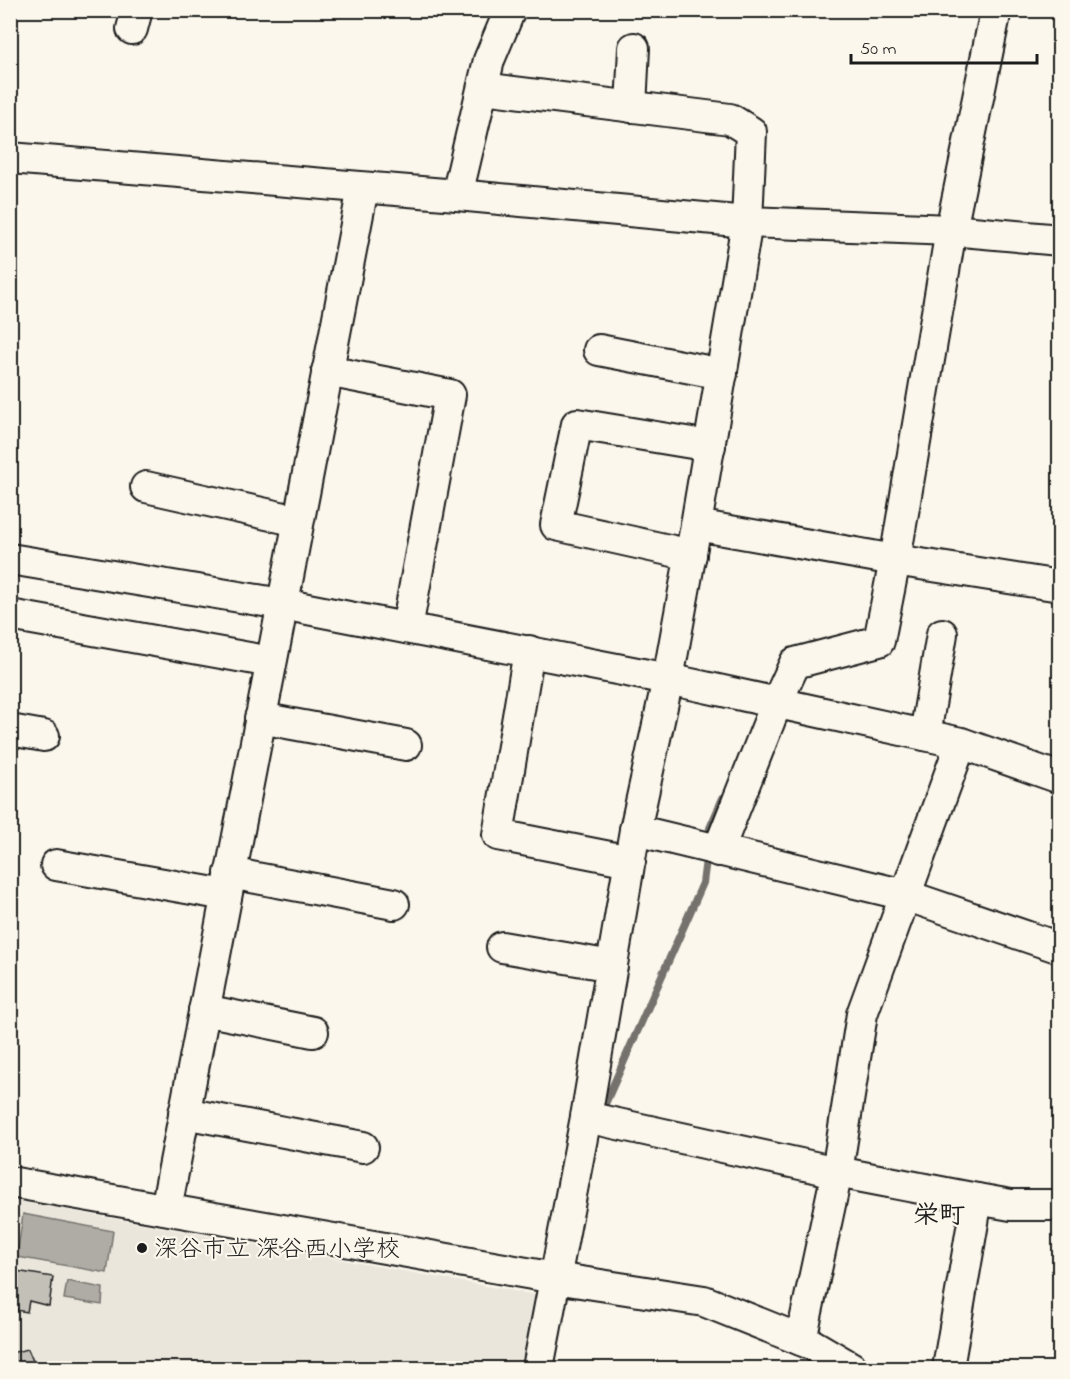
<svg xmlns="http://www.w3.org/2000/svg" width="1070" height="1379" viewBox="0 0 1070 1379" font-family="'Indie Flower','Klee One',sans-serif">
<rect width="100%" height="100%" fill="#fbf7ec"/>
<filter id="ink" filterUnits="userSpaceOnUse"><feTurbulence type="fractalNoise" baseFrequency=".0167" numOctaves="2"/><feDisplacementMap in="SourceGraphic" scale="12" xChannelSelector="R" yChannelSelector="G"/><feConvolveMatrix kernelMatrix="1 2 1 2 8 2 1 2 1" color-interpolation-filters="sRGB"/></filter>
<g filter="url(#ink)">
<path fill="#eae6dc" d="M 10,1200 L 537,1295 L 523,1368 L 11,1368 Z"/>
<g fill="#afaca5" stroke="#74726e" stroke-width="1.5">
<path d="M 23,1214 L 113,1231 L 107,1273 L 17,1257 Z"/>
<path d="M 67,1281 L 103,1288 L 102,1305 L 64,1299 Z"/>
</g>
<g fill="none" stroke-linecap="round" stroke-linejoin="round">
<g stroke="#74726e" stroke-width="8">
<path d="M 709,841 L 710,828 L 723,798"/>
<path d="M 601,1113 L 703,883 L 707,852"/>
</g>
</g>
<g fill="#c3c0b8" stroke="#1c1c1c" stroke-width="1.5">
<path d="M 10,1270 L 53,1277 L 49,1306 L 29,1301 L 27,1312 L 10,1309 Z"/>
<path d="M 28,1349 L 36,1368 L 10,1368 L 10,1353 Z"/>
</g>
<g fill="none" stroke-linecap="round" stroke-linejoin="round">
<defs>
<g id="minor">
<path d="M 132,29 L 137,10"/>
<path d="M 483,88 L 730,119 L 751,132 L 747,222 L 696,525 L 668,679 L 635,830 L 586,1117 L 538,1368"/>
<path d="M 631,107 L 634,48"/>
<path d="M 10,158 L 457,195 L 747,222 L 951,230 L 1060,240"/>
<path d="M 457,195 L 489,60 L 510,10"/>
<path d="M 599,350 L 722,374"/>
<path d="M 327,371 L 450,395 L 407,628"/>
<path d="M 146,487 L 298,521"/>
<path d="M 696,525 L 895,560 L 1060,586"/>
<path d="M 691,555 L 556,525 L 577,424 L 710,446"/>
<path d="M 10,559 L 282,604 L 668,679 L 961,743 L 1060,778"/>
<path d="M 10,615 L 271,662"/>
<path d="M 529,651 L 498,835 L 630,861"/>
<path d="M 260,718 L 406,745"/>
<path d="M 10,730 L 44,736"/>
<path d="M 925,735 L 942,634"/>
<path d="M 635,830 L 905,895 L 1060,948"/>
<path d="M 718,851 L 777,702 L 795,663 L 879,641 L 895,560 L 951,230 L 996,10"/>
<path d="M 56,865 L 226,895"/>
<path d="M 230,873 L 394,904"/>
<path d="M 502,947 L 612,966"/>
<path d="M 204,1010 L 313,1032"/>
<path d="M 184,1113 L 363,1147"/>
<path d="M 586,1117 L 837,1172 L 977,1199 L 1011,1205 L 1060,1205"/>
<path d="M 10,1182 L 555,1278 L 704,1301 L 811,1344 L 852,1368"/>
<path d="M 166,1209 L 363,188"/>
<path d="M 801,1340 L 837,1172 L 862,1014 L 961,743"/>
<path d="M 948,1368 L 977,1199"/>
</g>
</defs>
<use href="#minor" stroke="#1c1c1c" stroke-width="34"/>
<use href="#minor" stroke="#fbf7ec" stroke-width="30"/>
</g>
</g>
<circle fill="#1c1c1c" stroke="#fbf7ec" stroke-width="2" cx="142" cy="1248" r="6"/>
<g text-anchor="middle" stroke-width="4.5" stroke-linejoin="round" paint-order="stroke">
<g font-size="24" fill="#1c1c1c" stroke="#fbf7ec" text-anchor="start">
<text x="154" y="1256">深谷市立 深谷西小学校</text>
</g>
<g font-size="26" font-weight="bold" fill="#1c1c1c" stroke="#fbf7ec">
<text x="939" y="1223">栄町</text>
</g>
</g>
<rect width="1070" height="1379" fill="none" stroke="#fbf7ec" stroke-width="36"/>
<rect x="18" y="18" width="1034" height="1343" fill="none" stroke="#1c1c1c" stroke-width="2" filter="url(#ink)"/>
<path d="M851 54v9h186v-9" fill="none" stroke="#1c1c1c" stroke-width="3"/>
<text x="860" y="54" font-size="18" fill="#1c1c1c" stroke="#fbf7ec" stroke-width="4.5" paint-order="stroke">50 m</text>
</svg>
